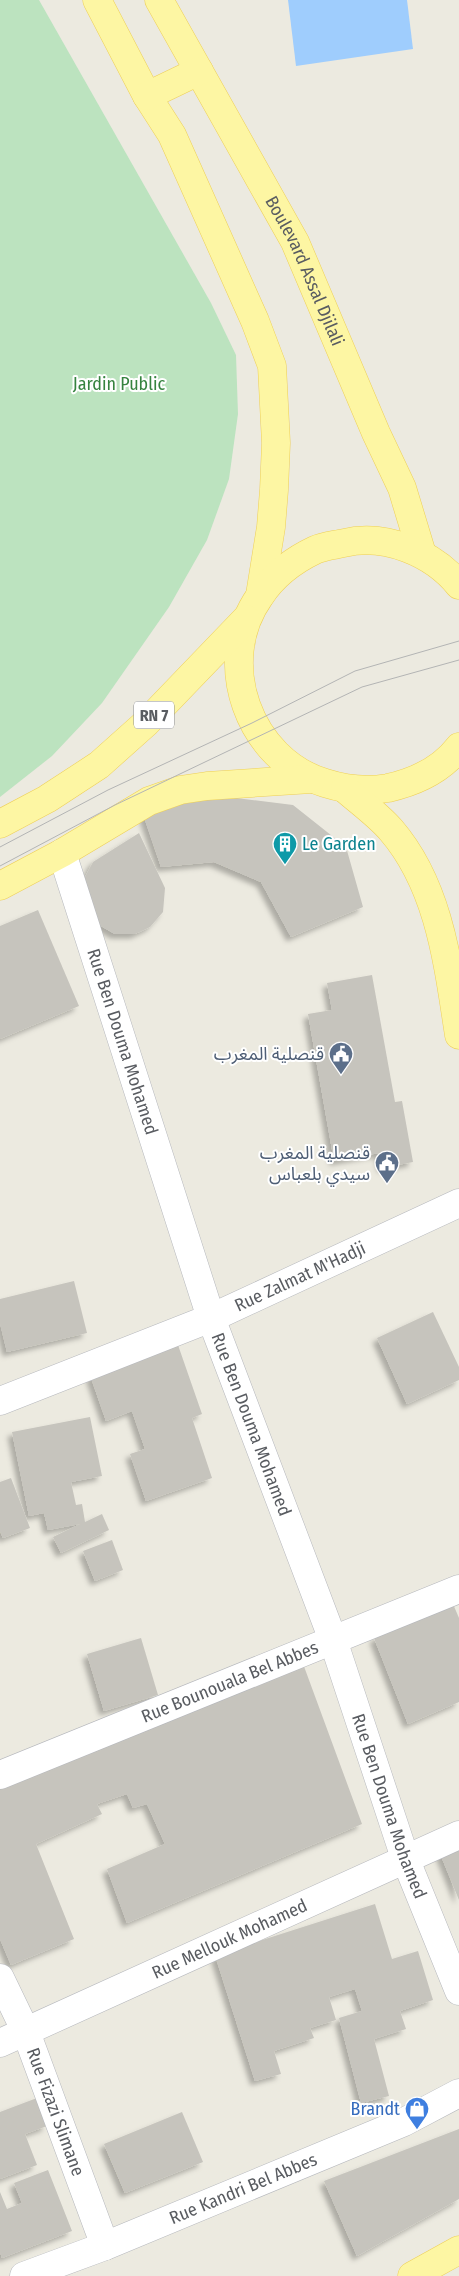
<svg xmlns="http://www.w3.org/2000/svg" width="459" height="2276" viewBox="0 0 459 2276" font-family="'Fira Sans Condensed','Noto Sans Arabic',sans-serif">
<defs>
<filter id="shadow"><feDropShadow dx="-4.5" dy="4.5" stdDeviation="2.5" flood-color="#0004"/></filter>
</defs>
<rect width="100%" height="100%" fill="#eceae0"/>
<path fill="#bce3bf" d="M 0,0 L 39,0 L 211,303 L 236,355 L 238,414 L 229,479 L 207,540 L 169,607 L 102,703 L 52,756 L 0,797 Z"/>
<path fill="#9fcdfd" d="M 288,0 L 407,0 L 413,49 L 296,66 Z"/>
<g fill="#c6c4bd" filter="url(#shadow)">
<path d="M 204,794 L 293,805 L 346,847 L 363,907 L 291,937 L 261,882 L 214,862 L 161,867 L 141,808 Z"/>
<path d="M 139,833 L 165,888 L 163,912 L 150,927 L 135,934 L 115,934 L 94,922 L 83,881 L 93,862 Z"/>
<path d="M 38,910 L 79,1006 L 0,1039 L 0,926 Z"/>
<path d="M 372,975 L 395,1102 L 402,1101 L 413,1162 L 382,1168 L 379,1153 L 334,1161 L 308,1014 L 332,1010 L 327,983 Z"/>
<path d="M 74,1281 L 87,1333 L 7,1352 L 0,1323 L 0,1299 Z"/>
<path d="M 433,1312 L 459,1367 L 459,1380 L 407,1404 L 377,1338 Z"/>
<path d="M 178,1345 L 202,1414 L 192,1418 L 212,1478 L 146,1501 L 130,1454 L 145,1449 L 132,1411 L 106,1421 L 90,1375 Z"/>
<path d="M 90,1417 L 102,1476 L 71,1482 L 76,1505 L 82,1504 L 85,1522 L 102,1514 L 109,1530 L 61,1553 L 53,1537 L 80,1524 L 48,1530 L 44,1513 L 29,1516 L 12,1432 Z"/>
<path d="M 11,1478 L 30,1528 L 3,1538 L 0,1531 L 0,1482 Z"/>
<path d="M 112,1540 L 123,1570 L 95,1581 L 83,1551 Z"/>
<path d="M 453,1604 L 459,1618 L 459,1702 L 408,1724 L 374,1638 Z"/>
<path d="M 141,1638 L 158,1695 L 104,1711 L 87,1654 Z"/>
<path d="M 302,1661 L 362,1824 L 127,1923 L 107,1869 L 165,1844 L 147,1804 L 133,1808 L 127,1794 L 97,1804 L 102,1814 L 36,1844 L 74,1939 L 11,1965 L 0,1939 L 0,1778 Z"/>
<path d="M 459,1838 L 459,1900 L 437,1846 Z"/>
<path d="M 375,1904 L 392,1959 L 418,1951 L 433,2000 L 400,2011 L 406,2029 L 374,2039 L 389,2096 L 361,2103 L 339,2018 L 362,2011 L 355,1989 L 329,1997 L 336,2020 L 310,2028 L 314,2038 L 274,2051 L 281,2074 L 255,2081 L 215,1955 Z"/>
<path d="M 37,2098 L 47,2126 L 25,2134 L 37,2165 L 0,2179 L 0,2112 Z"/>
<path d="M 182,2112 L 203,2162 L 125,2193 L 104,2144 Z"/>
<path d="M 459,2129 L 459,2199 L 357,2256 L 324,2181 Z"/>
<path d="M 48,2170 L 72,2231 L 2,2258 L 0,2252 L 0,2192 L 7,2209 L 22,2203 L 14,2183 Z"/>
</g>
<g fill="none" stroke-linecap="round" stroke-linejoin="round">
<defs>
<g id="minor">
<path id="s1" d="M 62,853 L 211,1318 L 333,1640 L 405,1858 L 459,1991"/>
<path id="s2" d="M 0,1401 L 211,1318 L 459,1203"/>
<path id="s3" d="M 0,1775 L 459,1589"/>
<path id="s4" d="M 0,1978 L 26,2032 L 105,2246"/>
<path id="s5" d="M 0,2043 L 459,1835"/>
<path id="s6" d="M 24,2276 L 105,2246 L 404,2122 L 459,2093"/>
</g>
<g id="primary">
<path d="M 97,0 L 147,96 L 172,135 L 255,321 L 272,366 L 276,443 L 274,490 L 271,527 L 260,595"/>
<path id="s7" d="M 159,0 L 295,242 L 376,433 L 402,488 L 422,554"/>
<path d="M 147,96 L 199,71"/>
<path d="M 459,585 C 433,553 385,533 344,543 C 335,545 323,546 315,550 C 294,560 273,576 260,596 C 213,662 249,760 325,783 C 347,790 366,792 388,788 C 415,782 442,769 459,747"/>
<path d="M 345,789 C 360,802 378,815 391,830 C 440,887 448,965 459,1035"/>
<path d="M 0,824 L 47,799 L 99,765 L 146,723 L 246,619"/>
<path d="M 0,886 L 62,853 L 149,801 L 180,790 L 207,786 L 311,779"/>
<path d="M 412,2276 L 459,2250"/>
</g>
</defs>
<use href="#minor" stroke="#b6b8bd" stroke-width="29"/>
<use href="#primary" stroke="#eecf57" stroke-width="29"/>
<use href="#minor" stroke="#fff" stroke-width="28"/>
<use href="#primary" stroke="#fdf6a3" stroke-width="28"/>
<g stroke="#b3b4b4" stroke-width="1">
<path d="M 0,847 L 108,790 L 252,723 L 355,671 L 459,641"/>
<path d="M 0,866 L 115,805 L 362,687 L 459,660"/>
</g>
</g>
<defs>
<symbol id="building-pin" viewBox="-11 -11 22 30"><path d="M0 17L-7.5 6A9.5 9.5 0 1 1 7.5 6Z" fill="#0f9aa8" stroke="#fff"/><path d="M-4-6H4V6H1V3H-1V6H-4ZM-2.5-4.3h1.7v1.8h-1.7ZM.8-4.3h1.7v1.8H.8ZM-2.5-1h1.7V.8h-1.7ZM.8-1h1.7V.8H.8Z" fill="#fff"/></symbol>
<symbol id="civic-pin" viewBox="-11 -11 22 30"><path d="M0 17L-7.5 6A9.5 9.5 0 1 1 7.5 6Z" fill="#5c6f8a" stroke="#fff"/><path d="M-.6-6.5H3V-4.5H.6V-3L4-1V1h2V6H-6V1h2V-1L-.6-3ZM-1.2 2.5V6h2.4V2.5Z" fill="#fff"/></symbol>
<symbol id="shop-pin" viewBox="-11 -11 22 30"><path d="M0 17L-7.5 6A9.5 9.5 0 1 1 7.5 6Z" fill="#3f7fe0" stroke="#fff"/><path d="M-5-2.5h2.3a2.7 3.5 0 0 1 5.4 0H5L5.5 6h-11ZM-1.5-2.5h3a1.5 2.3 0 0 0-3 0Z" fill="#fff"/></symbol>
</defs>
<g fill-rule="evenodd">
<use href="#building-pin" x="271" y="830" width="28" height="38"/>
<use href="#civic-pin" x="327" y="1040" width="28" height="38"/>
<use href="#civic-pin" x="373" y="1149" width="28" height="38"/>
<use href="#shop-pin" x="403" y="2095" width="28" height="38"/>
</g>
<g text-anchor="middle" stroke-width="4" stroke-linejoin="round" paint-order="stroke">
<rect fill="#fff" stroke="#8b8d90" stroke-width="1" x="134" y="701.5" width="40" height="27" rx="4"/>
<g font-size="16" font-weight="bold" fill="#595c61">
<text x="154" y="721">RN 7</text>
</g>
<g font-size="18" fill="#595c61" stroke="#fff">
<text dy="6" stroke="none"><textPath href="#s7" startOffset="308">Boulevard Assal Djilali</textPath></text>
<text dy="6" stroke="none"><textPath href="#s1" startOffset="198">Rue Ben Douma Mohamed</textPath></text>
<text dy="6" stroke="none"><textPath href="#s2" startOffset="325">Rue Zalmat M'Hadji</textPath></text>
<text dy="6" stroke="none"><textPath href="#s1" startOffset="602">Rue Ben Douma Mohamed</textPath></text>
<text dy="6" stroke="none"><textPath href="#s3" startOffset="248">Rue Bounouala Bel Abbes</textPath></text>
<text dy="6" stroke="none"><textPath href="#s1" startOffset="1008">Rue Ben Douma Mohamed</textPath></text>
<text dy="6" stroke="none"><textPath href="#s5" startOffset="252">Rue Mellouk Mohamed</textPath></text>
<text dy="6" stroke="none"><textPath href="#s4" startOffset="145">Rue Fizazi Slimane</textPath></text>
<text dy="6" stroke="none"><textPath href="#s6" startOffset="236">Rue Kandri Bel Abbes</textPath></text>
</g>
<g font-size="18" fill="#36833f" stroke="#fff">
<text x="119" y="390">Jardin Public</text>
</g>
<g font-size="18" fill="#0d838f" stroke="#fff" text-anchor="start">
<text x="302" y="850">Le Garden</text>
</g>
<g font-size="18" fill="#4e5e75" stroke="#fff" text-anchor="end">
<text x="324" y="1060">قنصلية المغرب</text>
<text x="370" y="1159">قنصلية المغرب<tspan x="370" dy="21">سيدي بلعباس</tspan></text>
</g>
<g font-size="18" fill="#366cbe" stroke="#fff" text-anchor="end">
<text x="400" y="2115">Brandt</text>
</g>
</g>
</svg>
